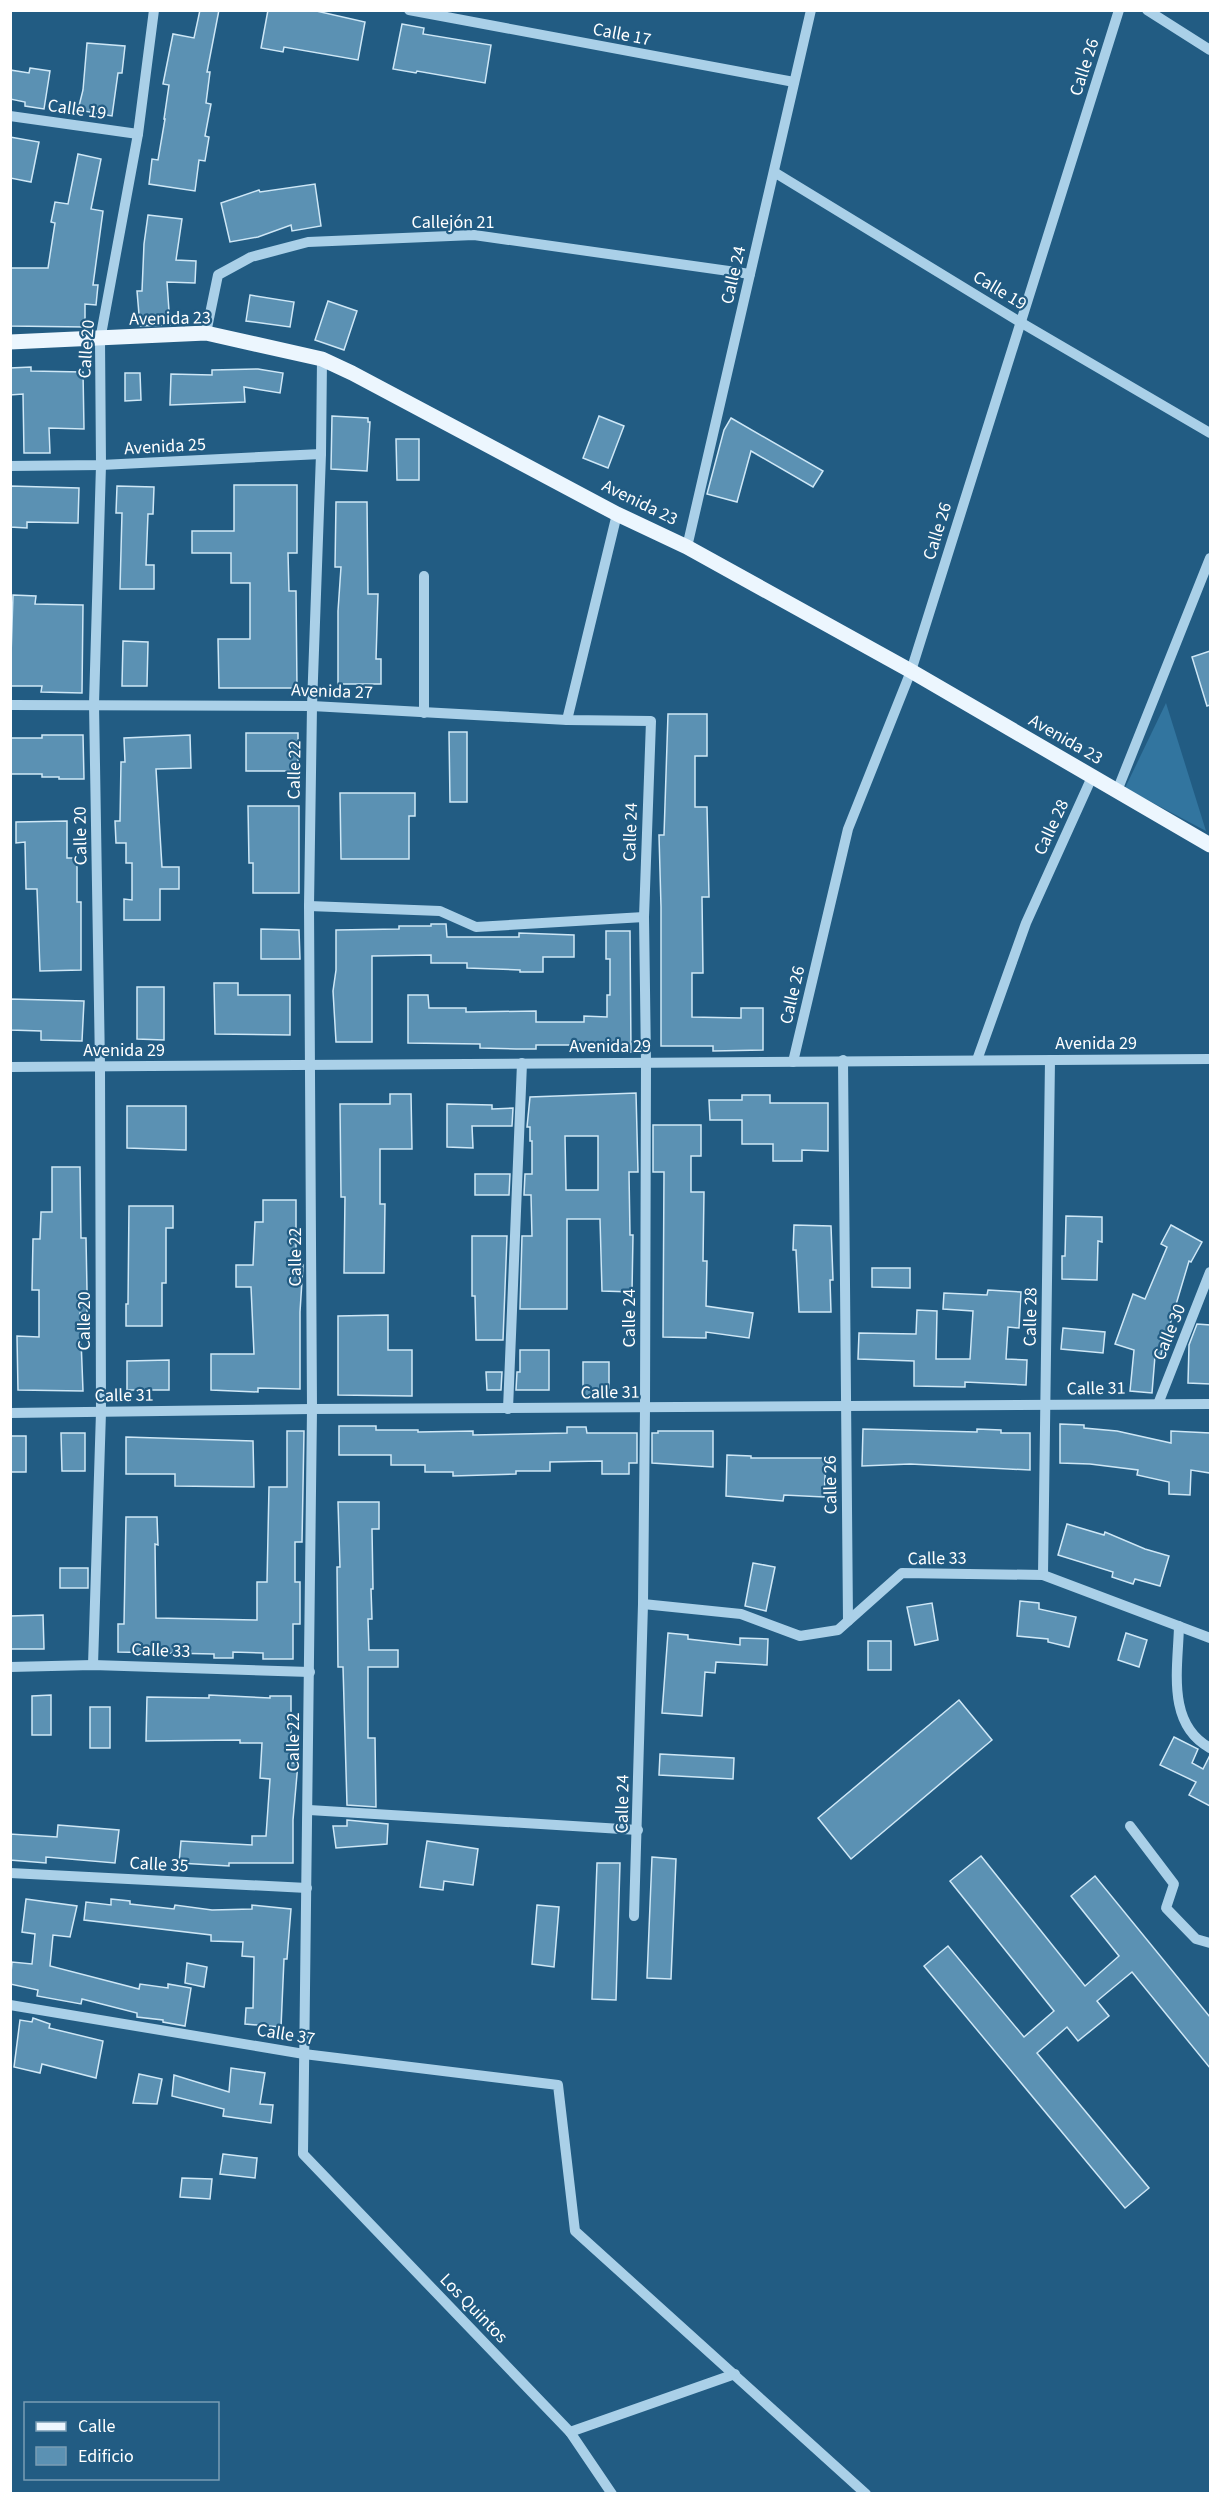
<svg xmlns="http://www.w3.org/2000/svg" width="1221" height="2504" viewBox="0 0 1221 2504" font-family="'Source Sans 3',sans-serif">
<rect width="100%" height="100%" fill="#225c83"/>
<path fill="#32759f" d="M 1166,703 L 1206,831 L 1125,788 Z"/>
<g fill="#5b91b3" stroke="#cee7f6" stroke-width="1.5" fill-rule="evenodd">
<path d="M 200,10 L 219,10 L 207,72 L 210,72 L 206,103 L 211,104 L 205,136 L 209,137 L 205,161 L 199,160 L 195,191 L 149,184 L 152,159 L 158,160 L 165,119 L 164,119 L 169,85 L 163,84 L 173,34 L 194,38 Z"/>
<path d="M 268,10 L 312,10 L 365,22 L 358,60 L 284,47 L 283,52 L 261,48 Z"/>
<path d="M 402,24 L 424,28 L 423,34 L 491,45 L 485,83 L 417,71 L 416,73 L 393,69 Z"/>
<path d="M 87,43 L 125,46 L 122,73 L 118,73 L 112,116 L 78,110 L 83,90 Z"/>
<path d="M 30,68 L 50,71 L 44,109 L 25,106 L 25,102 L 10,99 L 10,70 L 29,73 Z"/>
<path d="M 10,137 L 39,142 L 31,182 L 10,178 Z"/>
<path d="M 78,154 L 101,159 L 91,209 L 103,211 L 93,285 L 98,285 L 96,305 L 85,304 L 85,327 L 10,326 L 10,268 L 48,268 L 55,223 L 51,222 L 55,202 L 68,204 Z"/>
<path d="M 315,184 L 321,226 L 292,231 L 291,225 L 258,237 L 230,242 L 221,203 L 259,190 L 260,192 Z"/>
<path d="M 148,215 L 182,219 L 176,260 L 196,261 L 195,283 L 167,282 L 170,325 L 140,326 L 137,291 L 142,291 L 144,244 Z"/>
<path d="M 250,295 L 294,302 L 290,327 L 246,321 Z"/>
<path d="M 328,301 L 357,311 L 344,350 L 315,340 Z"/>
<path d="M 31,367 L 31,371 L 83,372 L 84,429 L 49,428 L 50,453 L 24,453 L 23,394 L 10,395 L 10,368 Z"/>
<path d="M 258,369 L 283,373 L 280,393 L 244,387 L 245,402 L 170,405 L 171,374 L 212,375 L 212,370 Z"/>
<path d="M 125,373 L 140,373 L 141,400 L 125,401 Z"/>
<path d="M 332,416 L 368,418 L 368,422 L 370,422 L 367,471 L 331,469 Z"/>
<path d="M 599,416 L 624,426 L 608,468 L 583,458 Z"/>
<path d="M 731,418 L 823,471 L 813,487 L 751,451 L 737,502 L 707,494 L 724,430 Z"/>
<path d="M 396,439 L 419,439 L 419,480 L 397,480 Z"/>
<path d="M 234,485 L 297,485 L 297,553 L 288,553 L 289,591 L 296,591 L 297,688 L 219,688 L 218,639 L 250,639 L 250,583 L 231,583 L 231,553 L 192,553 L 192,531 L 234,531 Z"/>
<path d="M 10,486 L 79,488 L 78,523 L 27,522 L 27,528 L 10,527 Z"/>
<path d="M 117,486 L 154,487 L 153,514 L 148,514 L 146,565 L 154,565 L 154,589 L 120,589 L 122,513 L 116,513 Z"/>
<path d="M 336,502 L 367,502 L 368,594 L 378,594 L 376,659 L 381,659 L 381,684 L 338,684 L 338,611 L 341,567 L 335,567 Z"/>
<path d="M 13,595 L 36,596 L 35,604 L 83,605 L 82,693 L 41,692 L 42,686 L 10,686 Z"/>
<path d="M 123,641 L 148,642 L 147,686 L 122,686 Z"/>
<path d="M 1210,651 L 1210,705 L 1207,706 L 1192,657 Z"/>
<path d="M 668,714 L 707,714 L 707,756 L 695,756 L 695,807 L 707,807 L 709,897 L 702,897 L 703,973 L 692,973 L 692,1017 L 741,1018 L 741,1008 L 763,1008 L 763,1050 L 713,1051 L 713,1046 L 661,1046 L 661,907 L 659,835 L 664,835 Z"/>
<path d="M 449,732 L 467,732 L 467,802 L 450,802 Z"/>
<rect x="246" y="733" width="52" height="38"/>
<path d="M 42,735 L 83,735 L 84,779 L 59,779 L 59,777 L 42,777 L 42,774 L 10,774 L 10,738 L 42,738 Z"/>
<path d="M 190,735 L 191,768 L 156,769 L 162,867 L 179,867 L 179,889 L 160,889 L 160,920 L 124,920 L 124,899 L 132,900 L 132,863 L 126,863 L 126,843 L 116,843 L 115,821 L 120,821 L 121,762 L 125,762 L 124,738 Z"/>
<path d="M 340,793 L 415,793 L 415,816 L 409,816 L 409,859 L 341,859 Z"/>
<path d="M 248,806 L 299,806 L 299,893 L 253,893 L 253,863 L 249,863 Z"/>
<path d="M 67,821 L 67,858 L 77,858 L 77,902 L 81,902 L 81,970 L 40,971 L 37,889 L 26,889 L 25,842 L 16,843 L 16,822 Z"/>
<path d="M 431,924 L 446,924 L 447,937 L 519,937 L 519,933 L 574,935 L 574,957 L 543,957 L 543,972 L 520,972 L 520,970 L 467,968 L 467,963 L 431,963 L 431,955 L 372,956 L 372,1042 L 336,1042 L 333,991 L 336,970 L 336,930 L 399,929 L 399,926 L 431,926 Z"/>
<path d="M 261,929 L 299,930 L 300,959 L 261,959 Z"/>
<path d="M 606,931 L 630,931 L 631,1052 L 607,1052 L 607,1049 L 583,1049 L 584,1045 L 536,1045 L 536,1049 L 516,1049 L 480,1048 L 480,1044 L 408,1043 L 408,995 L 428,995 L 429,1008 L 466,1008 L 466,1012 L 536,1011 L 536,1022 L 584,1022 L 584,1016 L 607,1017 L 607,995 L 610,995 L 610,959 L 606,959 Z"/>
<path d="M 214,983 L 238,983 L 238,995 L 290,995 L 290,1035 L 215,1034 Z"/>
<path d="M 137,987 L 164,987 L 164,1040 L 137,1039 Z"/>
<path d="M 10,999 L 84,1001 L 82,1041 L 41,1040 L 41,1031 L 10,1030 Z"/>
<path d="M 636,1093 L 638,1172 L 629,1172 L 630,1235 L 633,1235 L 632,1292 L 602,1291 L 600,1219 L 567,1219 L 567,1309 L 520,1309 L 522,1236 L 532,1236 L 531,1195 L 524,1195 L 525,1174 L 532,1174 L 532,1141 L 530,1141 L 530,1127 L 527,1127 L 530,1097 ZM 565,1136 L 598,1136 L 598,1190 L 566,1190 Z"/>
<path d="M 390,1094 L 411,1094 L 412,1149 L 380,1149 L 380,1204 L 385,1204 L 384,1273 L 344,1273 L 345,1197 L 341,1197 L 340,1104 L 390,1104 Z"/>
<path d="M 742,1095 L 770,1095 L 770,1103 L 828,1103 L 828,1151 L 802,1150 L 802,1161 L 773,1161 L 773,1144 L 742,1144 L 742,1120 L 710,1120 L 709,1100 L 742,1100 Z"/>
<path d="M 447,1104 L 492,1105 L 492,1109 L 513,1108 L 512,1126 L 472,1126 L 473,1148 L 447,1147 Z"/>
<path d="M 127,1106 L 186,1106 L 186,1150 L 127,1148 Z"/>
<path d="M 653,1125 L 701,1125 L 701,1156 L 691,1156 L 691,1192 L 704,1192 L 703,1261 L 707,1261 L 706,1306 L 753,1313 L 749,1338 L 706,1332 L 706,1338 L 663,1337 L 664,1172 L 653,1172 Z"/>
<path d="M 52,1167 L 80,1167 L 81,1238 L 86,1238 L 87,1290 L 87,1313 L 80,1313 L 83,1391 L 18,1390 L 17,1336 L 39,1337 L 39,1290 L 32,1290 L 33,1239 L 40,1239 L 41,1212 L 52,1212 Z"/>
<path d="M 475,1174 L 510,1174 L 509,1195 L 475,1195 Z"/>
<path d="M 263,1200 L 296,1200 L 296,1265 L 303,1265 L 300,1312 L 300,1389 L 258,1388 L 258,1392 L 211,1390 L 211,1354 L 254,1354 L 251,1287 L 236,1287 L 236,1265 L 253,1265 L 255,1222 L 263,1222 Z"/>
<path d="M 129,1206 L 173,1206 L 173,1228 L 166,1228 L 166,1283 L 162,1283 L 162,1326 L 126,1326 L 126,1304 L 128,1304 Z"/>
<path d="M 1066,1216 L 1102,1217 L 1102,1242 L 1098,1241 L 1097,1280 L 1062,1279 L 1062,1256 L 1065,1256 Z"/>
<path d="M 794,1225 L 831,1226 L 833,1280 L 830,1280 L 831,1312 L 799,1312 L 796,1250 L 793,1250 Z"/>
<path d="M 1171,1225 L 1202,1242 L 1191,1262 L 1189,1261 L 1160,1358 L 1155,1356 L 1152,1393 L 1130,1391 L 1134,1350 L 1115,1344 L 1133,1294 L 1145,1299 L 1167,1247 L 1161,1244 Z"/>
<path d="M 472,1236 L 507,1236 L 503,1340 L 476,1340 L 475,1296 L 472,1296 Z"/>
<path d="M 872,1268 L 910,1268 L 910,1288 L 872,1287 Z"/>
<path d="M 988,1290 L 1021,1292 L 1019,1328 L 1008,1327 L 1006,1359 L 1027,1360 L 1026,1385 L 965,1382 L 965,1387 L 914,1386 L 914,1361 L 858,1359 L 859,1333 L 916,1334 L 917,1310 L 937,1311 L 936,1359 L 970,1359 L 973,1311 L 943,1309 L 944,1293 L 987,1295 Z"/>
<path d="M 388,1315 L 388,1350 L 412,1350 L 412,1396 L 338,1395 L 338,1316 Z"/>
<path d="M 1197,1324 L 1210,1325 L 1210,1384 L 1188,1383 L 1189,1345 Z"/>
<path d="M 1063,1328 L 1105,1332 L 1103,1353 L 1061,1349 Z"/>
<path d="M 520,1350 L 549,1350 L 549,1390 L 516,1390 L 517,1372 L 520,1372 Z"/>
<path d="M 169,1360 L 169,1390 L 127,1390 L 127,1361 Z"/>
<rect x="583" y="1362" width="26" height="34"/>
<path d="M 486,1372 L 502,1372 L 501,1390 L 487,1390 Z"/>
<path d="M 1060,1424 L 1084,1425 L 1084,1428 L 1117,1431 L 1171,1443 L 1171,1431 L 1210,1433 L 1210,1473 L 1191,1470 L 1190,1495 L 1169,1494 L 1169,1482 L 1137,1475 L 1138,1470 L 1090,1464 L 1060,1463 Z"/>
<path d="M 339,1426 L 376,1426 L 376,1430 L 418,1430 L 418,1432 L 473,1431 L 473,1435 L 567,1433 L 567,1427 L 586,1427 L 587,1433 L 637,1433 L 637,1463 L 629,1463 L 629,1474 L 602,1474 L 602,1461 L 550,1462 L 550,1471 L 516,1471 L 516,1474 L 453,1476 L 453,1472 L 425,1472 L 425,1465 L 391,1465 L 391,1455 L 339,1455 Z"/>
<path d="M 863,1429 L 977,1432 L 977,1429 L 1001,1430 L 1001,1433 L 1030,1433 L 1030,1470 L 910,1464 L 862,1466 Z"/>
<path d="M 287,1431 L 304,1431 L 302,1542 L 295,1542 L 295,1582 L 300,1582 L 300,1624 L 293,1624 L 293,1659 L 263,1659 L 263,1653 L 233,1652 L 233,1658 L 214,1658 L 214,1654 L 118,1652 L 118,1624 L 124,1624 L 126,1517 L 157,1517 L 158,1545 L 155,1544 L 156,1618 L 257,1620 L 257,1582 L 267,1582 L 269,1487 L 287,1487 Z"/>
<path d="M 658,1431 L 713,1431 L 713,1467 L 652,1463 L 652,1433 L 658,1433 Z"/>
<path d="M 61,1433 L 85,1433 L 85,1471 L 62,1471 Z"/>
<rect x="10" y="1436" width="16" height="36"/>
<path d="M 126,1437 L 253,1441 L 254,1487 L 175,1486 L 175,1474 L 126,1474 Z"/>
<path d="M 727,1455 L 751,1456 L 751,1458 L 826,1458 L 824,1497 L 784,1495 L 783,1501 L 726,1496 Z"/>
<path d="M 338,1502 L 379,1502 L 379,1529 L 372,1529 L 373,1589 L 371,1589 L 372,1619 L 368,1619 L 369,1650 L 398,1650 L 398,1667 L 368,1667 L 368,1738 L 375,1738 L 376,1807 L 347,1805 L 343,1667 L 338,1667 L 337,1567 L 340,1567 Z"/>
<path d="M 1067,1524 L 1104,1535 L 1105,1532 L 1145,1549 L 1169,1556 L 1160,1586 L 1135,1579 L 1133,1584 L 1112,1577 L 1113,1572 L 1058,1555 Z"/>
<path d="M 753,1563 L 775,1567 L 766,1611 L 745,1606 Z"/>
<rect x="60" y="1568" width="28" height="20"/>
<path d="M 1020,1601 L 1039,1603 L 1039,1609 L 1076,1617 L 1069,1647 L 1048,1642 L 1048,1639 L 1017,1636 Z"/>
<path d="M 932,1603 L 938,1640 L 915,1645 L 907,1607 Z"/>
<path d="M 43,1615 L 44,1649 L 10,1649 L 10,1616 Z"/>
<path d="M 668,1633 L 688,1635 L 688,1639 L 740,1645 L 740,1638 L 768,1639 L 767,1665 L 716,1662 L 715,1673 L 705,1672 L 702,1716 L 662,1713 Z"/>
<path d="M 1126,1633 L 1147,1640 L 1139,1667 L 1118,1660 Z"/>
<rect x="868" y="1641" width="23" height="29"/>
<path d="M 51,1695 L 51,1735 L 32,1735 L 32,1696 Z"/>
<path d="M 209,1695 L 270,1698 L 270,1696 L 291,1696 L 291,1763 L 298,1763 L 293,1820 L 293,1863 L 229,1863 L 229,1866 L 179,1863 L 181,1841 L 252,1845 L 252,1836 L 266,1836 L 270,1779 L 260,1778 L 262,1743 L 240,1743 L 240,1740 L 146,1741 L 147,1697 L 209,1698 Z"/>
<path d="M 959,1700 L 992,1740 L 851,1859 L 818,1818 Z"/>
<rect x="90" y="1707" width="20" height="41"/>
<path d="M 1174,1737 L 1198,1749 L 1192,1763 L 1203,1769 L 1210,1755 L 1210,1806 L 1189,1795 L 1196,1782 L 1160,1765 Z"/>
<path d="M 660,1754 L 734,1758 L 733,1779 L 659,1775 Z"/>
<path d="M 347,1820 L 388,1824 L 387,1844 L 336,1848 L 333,1826 L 347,1826 Z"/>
<path d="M 58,1825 L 119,1830 L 115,1863 L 46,1857 L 46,1863 L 10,1860 L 10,1834 L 57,1837 Z"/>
<path d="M 427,1841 L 478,1849 L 473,1885 L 444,1881 L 443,1890 L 420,1887 Z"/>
<path d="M 981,1856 L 1085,1986 L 1119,1956 L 1071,1896 L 1095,1876 L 1210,2017 L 1210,2068 L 1132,1972 L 1097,2001 L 1109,2016 L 1078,2041 L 1067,2027 L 1037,2053 L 1149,2188 L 1125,2208 L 924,1966 L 948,1946 L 1024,2037 L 1054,2011 L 950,1881 Z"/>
<path d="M 652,1857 L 676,1859 L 671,1979 L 647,1978 Z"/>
<path d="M 597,1863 L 620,1863 L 616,2000 L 592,1999 Z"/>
<path d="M 26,1899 L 77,1906 L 70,1937 L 53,1935 L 50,1966 L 139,1989 L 140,1984 L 168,1988 L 168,1984 L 191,1988 L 185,2026 L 163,2022 L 163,2020 L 137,2017 L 137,2013 L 82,1999 L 81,2004 L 37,1996 L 38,1990 L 10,1984 L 12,1962 L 32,1964 L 35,1934 L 22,1932 Z"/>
<path d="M 111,1899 L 130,1901 L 130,1904 L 174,1909 L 175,1905 L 212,1910 L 252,1909 L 252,1905 L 291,1909 L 287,1959 L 284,1959 L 281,2027 L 245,2024 L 246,2008 L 253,2008 L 254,1957 L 242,1956 L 243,1942 L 211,1941 L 211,1935 L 84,1920 L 86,1902 L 111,1905 Z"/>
<path d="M 537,1905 L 559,1907 L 554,1967 L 532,1964 Z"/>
<path d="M 187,1963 L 207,1967 L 204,1987 L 185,1983 Z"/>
<path d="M 33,2018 L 50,2024 L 49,2028 L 103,2041 L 96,2078 L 42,2064 L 40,2073 L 14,2067 L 20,2020 L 32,2022 Z"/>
<path d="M 231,2068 L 265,2073 L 260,2104 L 273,2105 L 271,2123 L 223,2116 L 224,2109 L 172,2096 L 174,2075 L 229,2092 Z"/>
<path d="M 139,2074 L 162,2079 L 157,2104 L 133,2103 Z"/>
<path d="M 223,2154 L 257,2158 L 255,2178 L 220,2174 Z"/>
<path d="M 182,2178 L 212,2179 L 210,2199 L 180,2197 Z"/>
</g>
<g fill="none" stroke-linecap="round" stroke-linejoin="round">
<g stroke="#aad0e8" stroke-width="10">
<path d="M 409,10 L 794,82"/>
<path d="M 1147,10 L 1210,50"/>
<path d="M 10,116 L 138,134"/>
<path d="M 774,172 L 1020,322 L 1210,433"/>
<path d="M 206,333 L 218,275 L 251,257 L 308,242 L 474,235 L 750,274"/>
<path d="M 322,359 L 321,454 L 312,706 L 309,906 L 312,1409 L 303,2154 L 570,2432 L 612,2494"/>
<path d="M 10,466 L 101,465 L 321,454"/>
<path d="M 687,547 L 811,10"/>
<path d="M 424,576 L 424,713"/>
<path d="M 10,705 L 312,706 L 567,720 L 651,721 L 644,917 L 646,1062 L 645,1408 L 643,1604 L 634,1916"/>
<path d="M 567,720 L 617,514"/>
<path d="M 1117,791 L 1210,558"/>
<path d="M 309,906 L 440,911 L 476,927 L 644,917"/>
<path d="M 843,1060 L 848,1621"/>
<path d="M 977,1060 L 1026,923 L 1092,777"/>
<path d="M 793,1062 L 848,829 L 911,671 L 1119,10"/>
<path d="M 10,1067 L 1210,1059"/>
<path d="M 1158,1404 L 1210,1272"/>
<path d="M 508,1409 L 522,1063"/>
<path d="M 10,1413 L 312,1409 L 1210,1404"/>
<path d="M 1043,1575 L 1050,1060"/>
<path d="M 643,1604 L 741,1614 L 800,1636 L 838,1630 L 902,1573 L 1043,1575 L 1210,1638"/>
<path d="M 1179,1626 C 1178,1668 1166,1724 1210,1748"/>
<path d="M 93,1665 L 101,1412 L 100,1066 L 94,704 L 101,465 L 100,340 L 138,134 L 154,10"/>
<path d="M 10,1667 L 93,1665 L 310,1672"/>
<path d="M 309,1810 L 638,1830"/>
<path d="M 1130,1826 L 1174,1884 L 1166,1908 L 1196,1939 L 1210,1943"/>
<path d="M 10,1873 L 307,1888"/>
<path d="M 10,2005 L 304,2054 L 558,2085 L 575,2231 L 866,2494"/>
<path d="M 570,2432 L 735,2374"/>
</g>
<path stroke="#ecf6fe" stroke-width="15" d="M 10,342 L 206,333 L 322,359 L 352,373 L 617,514 L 687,547 L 911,671 L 1210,845"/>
</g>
<g text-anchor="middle" stroke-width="4.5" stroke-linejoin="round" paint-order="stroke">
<g font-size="18" fill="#fff" stroke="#225c83">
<text transform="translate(622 34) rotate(11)" y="6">Calle 17</text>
<text transform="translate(1084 67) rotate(-72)" y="6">Calle 26</text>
<text transform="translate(77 109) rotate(8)" y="6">Calle 19</text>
<text x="453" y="228">Callejón 21</text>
<text transform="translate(733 275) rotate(-77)" y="6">Calle 24</text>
<text transform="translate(1000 290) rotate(31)" y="6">Calle 19</text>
<text transform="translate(170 318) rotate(-1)" y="6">Avenida 23</text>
<text transform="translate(86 349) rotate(-86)" y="6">Calle 20</text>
<text transform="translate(165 446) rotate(-3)" y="6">Avenida 25</text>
<text transform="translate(640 502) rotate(26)" y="6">Avenida 23</text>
<text transform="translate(937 531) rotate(-73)" y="6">Calle 26</text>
<text transform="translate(332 691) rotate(2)" y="6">Avenida 27</text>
<text transform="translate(1066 739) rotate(30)" y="6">Avenida 23</text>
<text transform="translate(294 770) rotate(-89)" y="6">Calle 22</text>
<text transform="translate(1051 827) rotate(-65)" y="6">Calle 28</text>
<text transform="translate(630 832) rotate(-88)" y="6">Calle 24</text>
<text transform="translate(80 836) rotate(-91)" y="6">Calle 20</text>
<text transform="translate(792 995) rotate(-77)" y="6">Calle 26</text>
<text x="1096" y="1049">Avenida 29</text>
<text x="610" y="1052">Avenida 29</text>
<text x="124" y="1056">Avenida 29</text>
<text transform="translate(295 1257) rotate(-90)" y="6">Calle 22</text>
<text transform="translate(1030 1317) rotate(-89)" y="6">Calle 28</text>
<text transform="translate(629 1318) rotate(-90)" y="6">Calle 24</text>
<text transform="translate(84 1321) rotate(-90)" y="6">Calle 20</text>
<text transform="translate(1169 1332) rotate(-68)" y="6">Calle 30</text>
<text transform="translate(1096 1388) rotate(-1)" y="6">Calle 31</text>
<text transform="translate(610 1392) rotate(-1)" y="6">Calle 31</text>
<text transform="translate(124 1395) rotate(-1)" y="6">Calle 31</text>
<text transform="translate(830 1485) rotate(-91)" y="6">Calle 26</text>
<text transform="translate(937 1558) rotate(-1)" y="6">Calle 33</text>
<text transform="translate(161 1650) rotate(2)" y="6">Calle 33</text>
<text transform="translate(293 1742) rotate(-90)" y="6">Calle 22</text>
<text transform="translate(622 1804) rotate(-89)" y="6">Calle 24</text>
<text transform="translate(159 1864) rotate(3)" y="6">Calle 35</text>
<text transform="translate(286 2034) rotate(9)" y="6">Calle 37</text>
<text transform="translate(474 2308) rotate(46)" y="6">Los Quintos</text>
</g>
</g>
<rect width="1221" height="2504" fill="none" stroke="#ffffff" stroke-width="24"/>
<rect x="24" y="2402" width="195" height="78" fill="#225c83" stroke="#7a9db5" stroke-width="1.5"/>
<rect x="36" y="2422" width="30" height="9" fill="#ecf6fe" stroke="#7a9db5" stroke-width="1.5"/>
<text x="78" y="2432" font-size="18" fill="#ffffff">Calle</text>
<rect x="36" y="2447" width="30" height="18" fill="#5b91b3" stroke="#7a9db5" stroke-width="1.5"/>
<text x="78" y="2462" font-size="18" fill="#ffffff">Edificio</text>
</svg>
